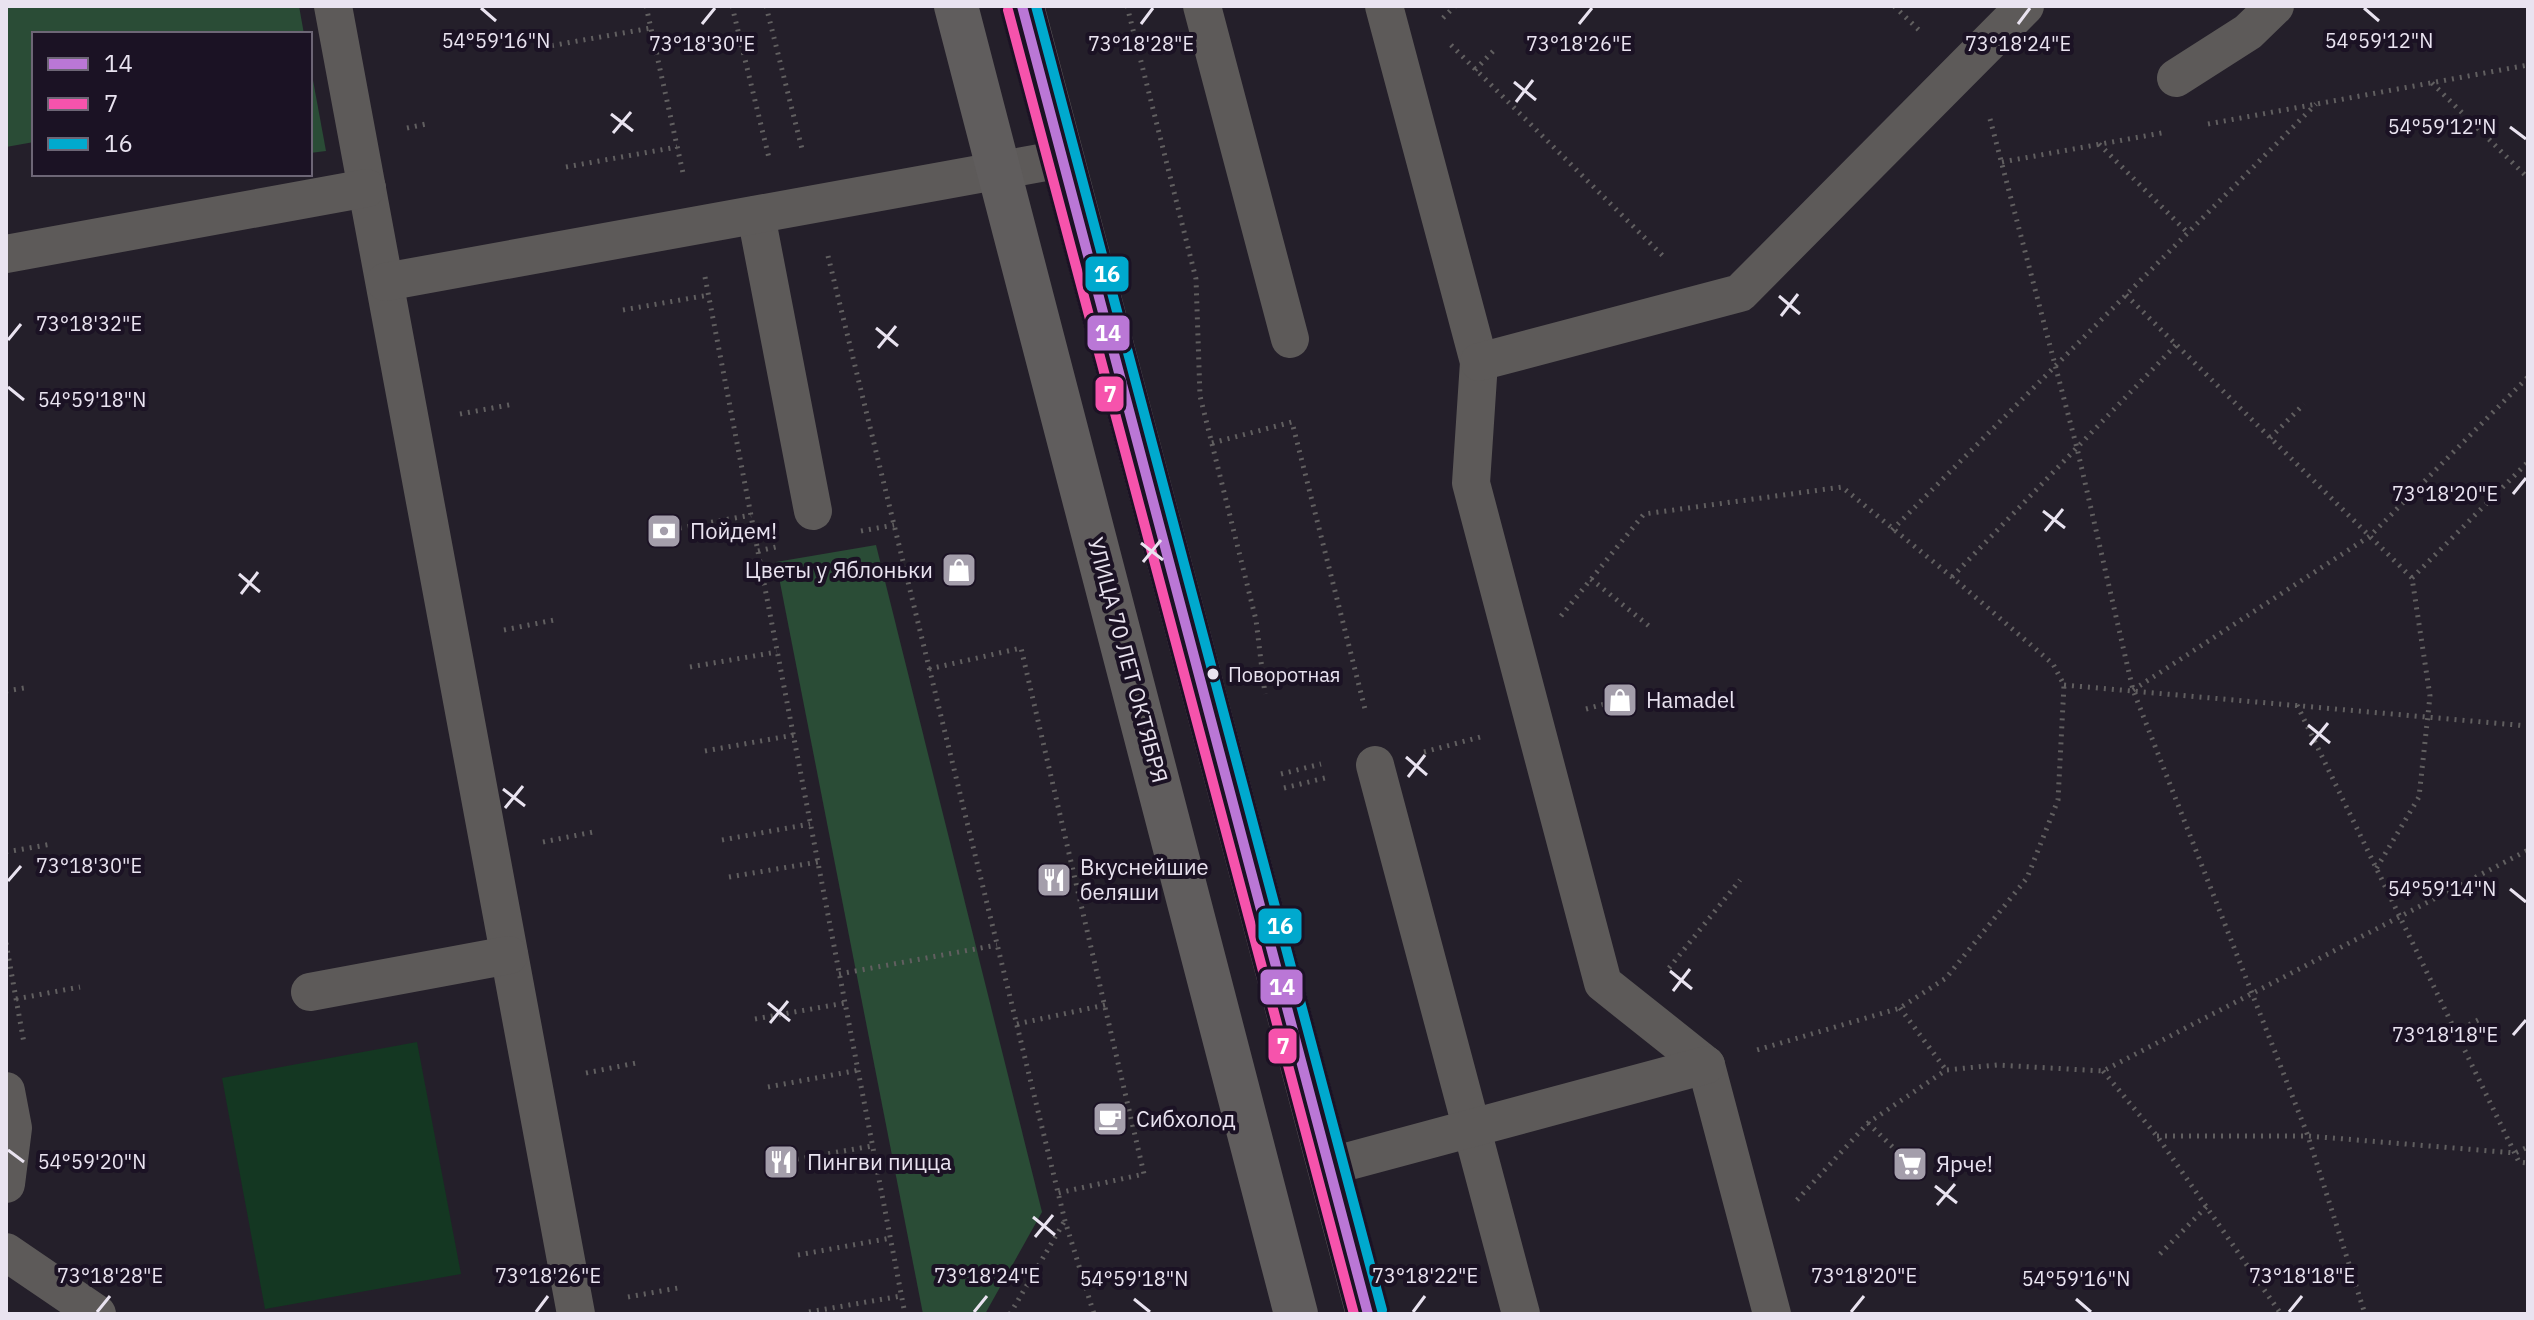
<svg xmlns="http://www.w3.org/2000/svg" width="2534" height="1320" viewBox="0 0 2534 1320" font-family="'IBM Plex Sans',sans-serif">
<rect width="100%" height="100%" fill="#241f2a"/>
<path fill="#143722" d="M 417,1042 L 461,1274 L 265,1309 L 222,1078 Z"/>
<g fill="#2a4c36">
<path d="M 6,6 L 299,6 L 304,34 L 34,34 L 34,142 L 6,147 Z"/>
<path d="M 310,64 L 326,151 L 310,153 Z"/>
<path d="M 876,545 L 1042,1212 L 985,1314 L 923,1314 L 776,562 Z"/>
</g>
<g fill="none" stroke-linecap="round" stroke-linejoin="round">
<g stroke="#615f60" stroke-width="5" stroke-dasharray="2 6" stroke-linecap="butt">
<path d="M 646,6 L 683,173"/>
<path d="M 732,6 L 769,158"/>
<path d="M 766,6 L 803,153"/>
<path d="M 1127,6 L 1196,279 L 1200,396 L 1256,620 L 1265,694"/>
<path d="M 1894,6 L 1922,33"/>
<path d="M 1443,18 L 1455,6"/>
<path d="M 1451,45 L 1665,258"/>
<path d="M 544,47 L 651,28"/>
<path d="M 1475,70 L 1497,47"/>
<path d="M 2432,83 L 2528,178"/>
<path d="M 1990,119 L 2077,448 L 2133,690 L 2308,1136 L 2365,1314"/>
<path d="M 2208,124 L 2528,65"/>
<path d="M 407,128 L 426,124"/>
<path d="M 2099,144 L 2188,233"/>
<path d="M 2002,162 L 2167,132"/>
<path d="M 566,167 L 677,147"/>
<path d="M 828,256 L 1065,1221 L 1094,1314"/>
<path d="M 705,277 L 905,1314"/>
<path d="M 2126,295 L 2412,578 L 2430,696 L 2419,797 L 2376,869"/>
<path d="M 623,310 L 709,295"/>
<path d="M 460,414 L 514,404"/>
<path d="M 2270,438 L 2304,404"/>
<path d="M 1212,443 L 1292,422 L 1366,713"/>
<path d="M 1892,530 L 2316,104"/>
<path d="M 664,531 L 751,515"/>
<path d="M 861,531 L 894,525"/>
<path d="M 758,551 L 776,547"/>
<path d="M 1952,577 L 2176,345"/>
<path d="M 2412,578 L 2528,462"/>
<path d="M 1591,579 L 1649,626"/>
<path d="M 1561,616 L 1644,514 L 1842,487 L 1952,577 L 2053,664 L 2064,685 L 2058,800 L 2027,878 L 1946,978 L 1900,1008 L 1757,1050"/>
<path d="M 504,630 L 554,620"/>
<path d="M 690,667 L 777,652"/>
<path d="M 929,669 L 1021,648 L 1144,1174 L 1058,1193"/>
<path d="M 2064,685 L 2528,726"/>
<path d="M 2133,690 L 2370,536 L 2528,377"/>
<path d="M 6,691 L 24,688"/>
<path d="M 2297,705 L 2519,1162 L 2528,1163"/>
<path d="M 1586,709 L 1620,700"/>
<path d="M 705,751 L 794,735"/>
<path d="M 1424,752 L 1484,736"/>
<path d="M 1281,774 L 1321,764"/>
<path d="M 1284,788 L 1325,778"/>
<path d="M 722,840 L 810,824"/>
<path d="M 543,842 L 593,832"/>
<path d="M 6,852 L 52,844"/>
<path d="M 729,877 L 818,862"/>
<path d="M 6,943 L 24,1043"/>
<path d="M 1669,968 L 1740,880"/>
<path d="M 839,974 L 997,945"/>
<path d="M 16,999 L 80,987"/>
<path d="M 1900,1008 L 1946,1070"/>
<path d="M 755,1019 L 845,1003"/>
<path d="M 1017,1024 L 1105,1005"/>
<path d="M 2455,1032 L 2482,1018"/>
<path d="M 2103,1071 L 2157,1136 L 2281,1314"/>
<path d="M 586,1073 L 636,1063"/>
<path d="M 768,1087 L 859,1070"/>
<path d="M 1868,1123 L 1910,1164"/>
<path d="M 2157,1136 L 2308,1136 L 2515,1153 L 2528,1147"/>
<path d="M 781,1162 L 872,1146"/>
<path d="M 1797,1200 L 1868,1123 L 1946,1070 L 1997,1065 L 2103,1071 L 2528,850"/>
<path d="M 2160,1254 L 2207,1206"/>
<path d="M 798,1255 L 891,1238"/>
<path d="M 628,1297 L 678,1288"/>
<path d="M 809,1312 L 901,1296"/>
<path d="M 1010,1314 L 1064,1222"/>
</g>
<g stroke="#5d5a59" stroke-width="38">
<path d="M 333,6 L 576,1314"/>
<path d="M 1202,6 L 1290,339"/>
<path d="M 1384,6 L 1479,362 L 1471,483 L 1603,983 L 1706,1065 L 1772,1314"/>
<path d="M 2176,78 L 2248,32 L 2275,6"/>
<path d="M 756,215 L 813,511"/>
<path d="M 6,254 L 367,188"/>
<path d="M 385,282 L 1062,159"/>
<path d="M 1479,362 L 1740,293 L 2025,6"/>
<path d="M 1375,765 L 1521,1314"/>
<path d="M 310,992 L 509,955"/>
<path d="M 6,1091 L 13,1128 L 6,1184"/>
<path d="M 1331,1166 L 1706,1065"/>
<path d="M 6,1252 L 97,1314"/>
</g>
<g stroke="#605d5d" stroke-width="44">
<path d="M 956,6 L 1296,1314"/>
<path d="M 1022,6 L 1368,1314"/>
</g>
<defs>
<path id="bus-1" d="M 1022,6 L 1368,1314"/>
<path id="bus-2" d="M 1008,10 L 1354,1314"/>
<path id="bus-3" d="M 1036,6 L 1382,1310"/>
</defs>
<use href="#bus-1" stroke="#1b1224" stroke-width="16"/>
<use href="#bus-2" stroke="#1b1224" stroke-width="16"/>
<use href="#bus-3" stroke="#1b1224" stroke-width="16"/>
<use href="#bus-1" stroke="#ba77d6" stroke-width="10"/>
<use href="#bus-2" stroke="#f653ac" stroke-width="10"/>
<use href="#bus-3" stroke="#00a9ce" stroke-width="10"/>
</g>
<path fill="none" stroke="#e9e3f0" stroke-width="3" d="M 481,8 L 496,21M 2364,8 L 2379,21M 702,24 L 715,8M 1141,24 L 1153,8M 1579,24 L 1592,8M 2018,24 L 2030,8M 1514,82 L 1536,100M 1516,102 L 1533,80M 611,114 L 633,131M 2510,127 L 2526,139M 613,133 L 631,112M 1779,296 L 1800,314M 1781,316 L 1798,294M 876,328 L 898,346M 8,340 L 21,324M 878,348 L 896,326M 8,387 L 24,400M 2513,494 L 2526,478M 2043,511 L 2065,528M 2045,531 L 2063,509M 1141,543 L 1163,560M 1143,562 L 1161,540M 239,574 L 260,592M 241,594 L 258,572M 2308,725 L 2330,743M 2310,745 L 2328,723M 1406,757 L 1427,775M 1408,777 L 1425,755M 503,789 L 525,806M 505,808 L 523,786M 8,881 L 21,866M 2510,889 L 2526,902M 1670,971 L 1692,989M 1673,991 L 1690,969M 768,1003 L 790,1021M 770,1023 L 788,1001M 2513,1035 L 2526,1020M 8,1150 L 24,1162M 1935,1186 L 1957,1203M 1937,1205 L 1955,1184M 1033,1217 L 1055,1235M 1035,1237 L 1053,1215M 1134,1299 L 1150,1312M 2076,1299 L 2091,1312M 97,1312 L 110,1296M 536,1312 L 548,1296M 974,1312 L 987,1296M 1413,1312 L 1425,1296M 1851,1312 L 1864,1296M 2289,1312 L 2302,1296"/>
<defs>
<symbol id="bank-square" viewBox="-11 -11 22 22"><rect x="-9" y="-9" width="18" height="18" rx="4" fill="#a49eab" stroke="#1b1224"/><path d="M-6-4H6V4H-6ZM0-2.3a2.3 2.3 0 1 0 0 4.6a2.3 2.3 0 1 0 0-4.6Z" fill="#fff"/></symbol>
<symbol id="shop-square" viewBox="-11 -11 22 22"><rect x="-9" y="-9" width="18" height="18" rx="4" fill="#a49eab" stroke="#1b1224"/><path d="M-5-2.5h2.3a2.7 3.5 0 0 1 5.4 0H5L5.5 6h-11ZM-1.5-2.5h3a1.5 2.3 0 0 0-3 0Z" fill="#fff"/></symbol>
<symbol id="restaurant-square" viewBox="-11 -11 22 22"><rect x="-9" y="-9" width="18" height="18" rx="4" fill="#a49eab" stroke="#1b1224"/><path d="M-5-6h1v4h1v-4h1v4h1v-4h1v5L-1.5 .5V6h-2V.5L-5-1ZM5-6V6H3V1.5H1.5Q1.5-4 5-6Z" fill="#fff"/></symbol>
<symbol id="cafe-square" viewBox="-11 -11 22 22"><rect x="-9" y="-9" width="18" height="18" rx="4" fill="#a49eab" stroke="#1b1224"/><path d="M-5.5-4.5H6V0H3Q3 3.5 0 3.5H-2.5Q-5.5 3.5-5.5 0ZM3-3.2v2h1.7v-2ZM-6 4.5H4V6H-6Z" fill="#fff"/></symbol>
<symbol id="supermarket-square" viewBox="-11 -11 22 22"><rect x="-9" y="-9" width="18" height="18" rx="4" fill="#a49eab" stroke="#1b1224"/><path d="M-6-5.5h2.5l.6 2H6L4.5 2H-2.5L-4.4-4H-6ZM-1.5 3.2a1.3 1.3 0 1 0 .1 0ZM3 3.2a1.3 1.3 0 1 0 .1 0Z" fill="#fff"/></symbol>
</defs>
<g fill-rule="evenodd">
<use href="#bank-square" x="644" y="511" width="40" height="40"/>
<use href="#shop-square" x="939" y="550" width="40" height="40"/>
<use href="#shop-square" x="1600" y="680" width="40" height="40"/>
<use href="#restaurant-square" x="1034" y="860" width="40" height="40"/>
<use href="#cafe-square" x="1090" y="1099" width="40" height="40"/>
<use href="#restaurant-square" x="761" y="1142" width="40" height="40"/>
<use href="#supermarket-square" x="1890" y="1144" width="40" height="40"/>
</g>
<circle fill="#e9e3f0" stroke="#1b1224" stroke-width="3" cx="1213" cy="674" r="7"/>
<g text-anchor="middle" stroke-width="8" stroke-linejoin="round" paint-order="stroke">
<g font-size="20" fill="#e9e3f0" stroke="#1b1224" text-anchor="start">
<text x="1228" y="682">Поворотная</text>
</g>
<g font-size="22" fill="#e9e3f0" stroke="#1b1224" text-anchor="start">
<text x="690" y="539">Пойдем!</text>
<text x="933" y="578" text-anchor="end">Цветы у Яблоньки</text>
<text x="1646" y="708">Hamadel</text>
<text x="1080" y="875">Вкуснейшие<tspan x="1080" dy="25">беляши</tspan></text>
<text x="1136" y="1127">Сибхолод</text>
<text x="807" y="1170">Пингви пицца</text>
<text x="1936" y="1172">Ярче!</text>
</g>
<g font-size="22" fill="#e9e3f0" stroke="#1b1224">
<text transform="translate(1128 660) rotate(75)" y="8">УЛИЦА 70 ЛЕТ ОКТЯБРЯ</text>
</g>
</g>
<g font-size="20" text-anchor="middle" fill="#e9e3f0" stroke="#1b1224" stroke-width="8" stroke-linejoin="round" paint-order="stroke">
<text x="496" y="48">54°59'16"N</text>
<text x="2379" y="48">54°59'12"N</text>
<text x="702" y="51">73°18'30"E</text>
<text x="1141" y="51">73°18'28"E</text>
<text x="1579" y="51">73°18'26"E</text>
<text x="2018" y="51">73°18'24"E</text>
<text x="2442" y="134">54°59'12"N</text>
<text x="89" y="331">73°18'32"E</text>
<text x="92" y="407">54°59'18"N</text>
<text x="2445" y="501">73°18'20"E</text>
<text x="89" y="873">73°18'30"E</text>
<text x="2442" y="896">54°59'14"N</text>
<text x="2445" y="1042">73°18'18"E</text>
<text x="92" y="1169">54°59'20"N</text>
<text x="110" y="1283">73°18'28"E</text>
<text x="548" y="1283">73°18'26"E</text>
<text x="987" y="1283">73°18'24"E</text>
<text x="1425" y="1283">73°18'22"E</text>
<text x="1864" y="1283">73°18'20"E</text>
<text x="2302" y="1283">73°18'18"E</text>
<text x="1134" y="1286">54°59'18"N</text>
<text x="2076" y="1286">54°59'16"N</text>
</g>
<g stroke="#1b1224" stroke-width="3">
<rect x="1084" y="255" width="46" height="38" rx="8" fill="#00a9ce"/>
<rect x="1086" y="314" width="45" height="38" rx="8" fill="#ba77d6"/>
<rect x="1094" y="375" width="31" height="38" rx="8" fill="#f653ac"/>
<rect x="1257" y="907" width="46" height="38" rx="8" fill="#00a9ce"/>
<rect x="1259" y="968" width="45" height="38" rx="8" fill="#ba77d6"/>
<rect x="1267" y="1027" width="31" height="38" rx="8" fill="#f653ac"/>
</g>
<g font-size="22" text-anchor="middle" font-weight="bold" fill="#fff">
<text x="1107" y="282">16</text>
<text x="1108" y="341">14</text>
<text x="1110" y="402">7</text>
<text x="1280" y="934">16</text>
<text x="1282" y="995">14</text>
<text x="1283" y="1054">7</text>
</g>
<rect width="2534" height="1320" fill="none" stroke="#e9e3f0" stroke-width="16"/>
<rect x="32" y="32" width="280" height="144" fill="#1b1224" stroke="#6d6676" stroke-width="2"/>
<rect x="48" y="58" width="40" height="12" fill="#ba77d6" stroke="#6d6676" stroke-width="2"/>
<text x="104" y="72" font-size="24" fill="#e9e3f0">14</text>
<rect x="48" y="98" width="40" height="12" fill="#f653ac" stroke="#6d6676" stroke-width="2"/>
<text x="104" y="112" font-size="24" fill="#e9e3f0">7</text>
<rect x="48" y="138" width="40" height="12" fill="#00a9ce" stroke="#6d6676" stroke-width="2"/>
<text x="104" y="152" font-size="24" fill="#e9e3f0">16</text>
</svg>
